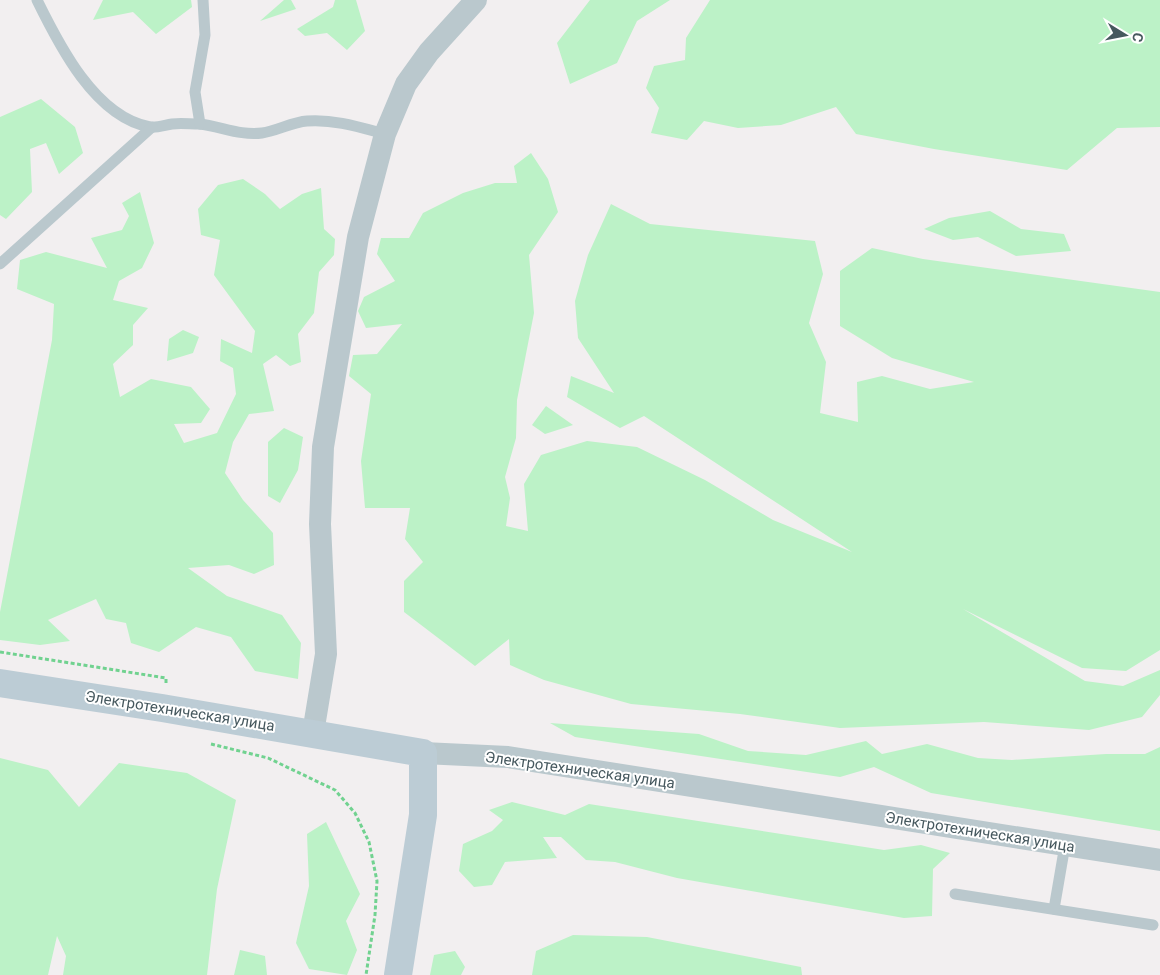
<svg xmlns="http://www.w3.org/2000/svg" width="1160" height="975" viewBox="0 0 1160 975" font-family="Roboto,sans-serif">
<rect width="100%" height="100%" fill="#f2eff0"/>
<g fill="#bcf2c7">
<path d="M 103,0 L 191,0 L 192,7 L 156,34 L 133,12 L 93,20 Z"/>
<path d="M 284,0 L 291,0 L 296,9 L 260,21 Z"/>
<path d="M 335,0 L 356,0 L 365,31 L 347,50 L 327,33 L 305,36 L 297,29 L 333,7 Z"/>
<path d="M 590,0 L 670,0 L 637,21 L 617,63 L 570,84 L 557,43 Z"/>
<path d="M 710,0 L 1160,0 L 1160,127 L 1117,128 L 1067,170 L 934,149 L 856,134 L 836,107 L 781,125 L 738,128 L 704,121 L 687,140 L 651,133 L 659,108 L 646,88 L 654,66 L 685,60 L 686,38 Z"/>
<path d="M 41,99 L 75,127 L 83,153 L 59,174 L 46,143 L 30,149 L 32,192 L 6,219 L 0,215 L 0,117 Z"/>
<path d="M 531,153 L 548,179 L 558,212 L 529,255 L 534,313 L 517,400 L 516,438 L 505,477 L 510,498 L 506,526 L 528,531 L 524,484 L 541,455 L 587,441 L 637,447 L 705,480 L 773,520 L 852,552 L 644,416 L 620,428 L 567,397 L 571,376 L 614,393 L 578,338 L 575,301 L 588,255 L 611,204 L 650,224 L 815,241 L 823,274 L 809,323 L 826,362 L 820,413 L 858,422 L 857,382 L 882,376 L 930,389 L 974,382 L 892,358 L 840,326 L 840,271 L 872,248 L 923,259 L 1160,292 L 1160,650 L 1126,671 L 1082,668 L 963,609 L 1085,681 L 1123,686 L 1160,670 L 1160,695 L 1142,717 L 1089,730 L 984,722 L 840,728 L 740,714 L 631,704 L 544,680 L 510,665 L 509,639 L 475,666 L 404,612 L 404,581 L 423,562 L 405,539 L 410,508 L 365,508 L 361,461 L 371,394 L 349,376 L 353,355 L 377,354 L 402,324 L 366,328 L 358,311 L 364,297 L 395,281 L 377,254 L 381,238 L 409,238 L 423,213 L 463,193 L 495,183 L 517,183 L 514,166 Z"/>
<path d="M 243,179 L 265,194 L 280,209 L 302,194 L 321,188 L 324,229 L 335,239 L 334,255 L 319,272 L 314,313 L 298,334 L 301,362 L 290,366 L 276,355 L 263,364 L 274,411 L 249,414 L 233,442 L 225,473 L 243,500 L 273,533 L 274,565 L 254,574 L 229,565 L 188,568 L 227,596 L 282,615 L 301,643 L 298,679 L 255,671 L 231,637 L 196,627 L 159,652 L 131,643 L 126,623 L 106,619 L 96,599 L 48,620 L 70,641 L 40,645 L 0,640 L 0,612 L 52,340 L 54,304 L 17,289 L 20,260 L 46,252 L 107,268 L 91,238 L 122,230 L 129,216 L 122,203 L 140,192 L 154,243 L 142,268 L 119,281 L 113,300 L 148,308 L 133,325 L 133,345 L 113,364 L 120,397 L 151,379 L 191,387 L 210,409 L 201,423 L 174,424 L 184,443 L 217,433 L 236,394 L 233,368 L 220,361 L 221,339 L 252,353 L 255,331 L 214,275 L 220,240 L 201,235 L 198,209 L 218,185 Z"/>
<path d="M 990,211 L 1021,229 L 1064,234 L 1071,251 L 1016,256 L 978,237 L 953,240 L 924,229 L 949,218 Z"/>
<path d="M 183,330 L 199,337 L 193,353 L 167,361 L 169,339 Z"/>
<path d="M 546,406 L 573,425 L 545,434 L 532,425 Z"/>
<path d="M 284,428 L 303,437 L 298,470 L 280,503 L 268,496 L 268,442 Z"/>
<path d="M 550,723 L 699,734 L 748,751 L 806,755 L 866,741 L 882,754 L 927,744 L 978,758 L 1012,760 L 1106,754 L 1145,754 L 1160,747 L 1160,831 L 931,793 L 874,767 L 840,777 L 575,737 Z"/>
<path d="M 0,758 L 48,770 L 79,807 L 119,763 L 187,773 L 236,800 L 217,889 L 207,975 L 63,975 L 66,956 L 57,936 L 48,975 L 0,975 Z"/>
<path d="M 512,802 L 565,815 L 589,804 L 884,850 L 921,845 L 950,853 L 933,869 L 932,916 L 904,918 L 677,878 L 615,862 L 586,860 L 561,837 L 543,837 L 557,858 L 505,862 L 492,885 L 474,887 L 459,871 L 463,844 L 492,831 L 503,820 L 489,810 Z"/>
<path d="M 326,822 L 360,894 L 346,921 L 357,950 L 347,975 L 309,969 L 296,943 L 309,886 L 307,834 Z"/>
<path d="M 573,935 L 647,937 L 801,967 L 802,975 L 532,975 L 536,951 Z"/>
<path d="M 240,950 L 265,956 L 267,975 L 234,975 Z"/>
<path d="M 455,951 L 465,967 L 461,975 L 430,975 L 434,955 Z"/>
</g>
<g fill="none" stroke-linecap="round" stroke-linejoin="round">
<g stroke="#71d290" stroke-width="3" stroke-dasharray="4 2.5" stroke-linecap="butt">
<path d="M 0,652 L 166,678 L 166,683"/>
<path d="M 211,744 L 268,758 L 335,790 L 355,813 L 369,842 L 377,881 L 375,915 L 366,975"/>
</g>
<g stroke="#bac8cd" stroke-width="11">
<path d="M 37,0 C 59,45 95,117 150,127 C 157,128 165,125 172,124 C 180,123 190,124 199,124 C 220,126 240,136 262,133 C 277,131 292,122 307,121 C 334,119 359,127 385,134"/>
<path d="M 200,124 L 195,92 L 205,35 L 203,0"/>
<path d="M 0,264 L 152,127"/>
<path d="M 955,894 L 1153,925"/>
<path d="M 1054,909 L 1065,845"/>
</g>
<g stroke="#bac8cd" stroke-width="22">
<path d="M 313,733 L 326,654 L 320,524 L 323,447 L 358,237 L 385,134 L 406,84 L 429,52 L 476,0"/>
<path d="M 423,753 L 508,757 L 1160,860"/>
</g>
<path stroke="#bcccd5" stroke-width="28" d="M 0,683 L 162,708 L 423,753 L 423,815 L 398,975"/>
</g>
<g text-anchor="middle" stroke-width="4" stroke-linejoin="round" paint-order="stroke">
<g font-size="15" fill="#46585e" stroke="#fff">
<text transform="translate(180 711) rotate(9)" y="5">Электротехническая улица</text>
<text transform="translate(580 770) rotate(8)" y="5">Электротехническая улица</text>
<text transform="translate(980 832) rotate(9)" y="5">Электротехническая улица</text>
</g>
</g>
<g transform="translate(1125 35) rotate(100)" stroke="#ffffff" stroke-width="4" paint-order="stroke">
<path d="M0-4L9 19L0 12L-9 19Z" fill="#46585e"/>
<text y="-8" font-size="14" font-weight="bold" text-anchor="middle" fill="#46585e">С</text>
</g>
</svg>
